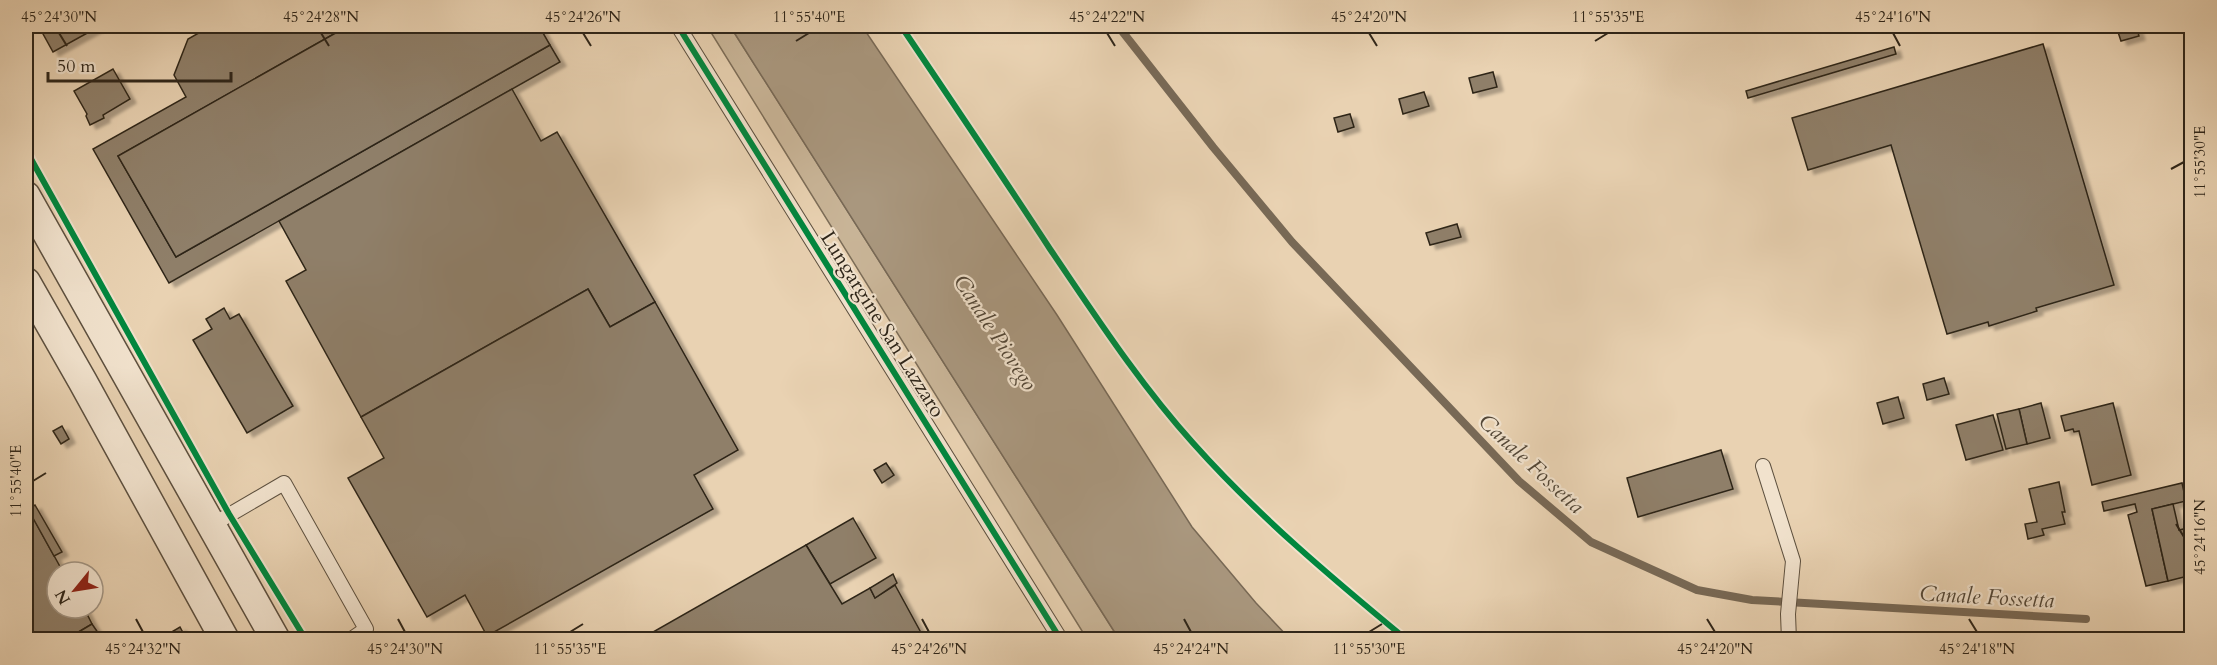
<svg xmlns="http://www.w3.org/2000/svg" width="2217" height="665" viewBox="0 0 2217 665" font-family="Cardo,serif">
<defs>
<filter id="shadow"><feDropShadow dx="6" dy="4" stdDeviation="1.5" flood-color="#0004"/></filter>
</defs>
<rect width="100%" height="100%" fill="#e9d2b2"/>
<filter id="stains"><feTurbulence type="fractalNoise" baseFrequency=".00333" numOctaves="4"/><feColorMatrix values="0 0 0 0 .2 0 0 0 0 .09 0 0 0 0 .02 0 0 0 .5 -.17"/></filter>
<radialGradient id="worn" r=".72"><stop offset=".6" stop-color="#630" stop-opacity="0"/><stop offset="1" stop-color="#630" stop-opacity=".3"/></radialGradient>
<path fill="#c9b598" stroke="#7c6d58" stroke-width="1.5" d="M 707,26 L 730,26 L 1119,639 L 1087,639 Z"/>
<path fill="#a9977e" stroke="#786956" stroke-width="1.5" d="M 730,26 L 862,26 L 1057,315 L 1192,527 L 1256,603 L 1290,639 L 1119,639 Z"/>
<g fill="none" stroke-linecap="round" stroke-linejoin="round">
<path stroke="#786956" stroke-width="8" d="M 1118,26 L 1213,147 L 1292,242 L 1519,481 L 1591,542 L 1697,590 L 1752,600 L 2086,619"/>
</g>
<g fill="#8f7f69" stroke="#2e2519" stroke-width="1.5" filter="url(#shadow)">
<path d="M 54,26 L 100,26 L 53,52 L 42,32 Z"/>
<path d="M 211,26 L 348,26 L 118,156 L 176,257 L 550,45 L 560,62 L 169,283 L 93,149 L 186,97 L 174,75 L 188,39 Z"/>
<path d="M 348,26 L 539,26 L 550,45 L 176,257 L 118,156 Z"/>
<path d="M 2116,26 L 2136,26 L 2139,36 L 2121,41 Z"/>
<path d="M 2043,44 L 2114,285 L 2036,308 L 2037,311 L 1989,326 L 1988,322 L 1947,334 L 1891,145 L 1808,170 L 1792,118 Z"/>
<path d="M 1894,47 L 1896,54 L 1748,98 L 1746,91 Z"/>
<path d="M 113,69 L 130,99 L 103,115 L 104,118 L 90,125 L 86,116 L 87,114 L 74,91 Z"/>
<path d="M 1493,72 L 1497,87 L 1473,93 L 1469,78 Z"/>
<path d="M 512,89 L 541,141 L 557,132 L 655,302 L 610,327 L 588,289 L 361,417 L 286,281 L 306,270 L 279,221 Z"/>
<path d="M 1424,92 L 1429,106 L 1403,114 L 1399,99 Z"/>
<path d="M 1350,114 L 1354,127 L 1338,132 L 1334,118 Z"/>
<path d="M 1457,224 L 1461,237 L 1430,245 L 1426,233 Z"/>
<path d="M 588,289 L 610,327 L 655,302 L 738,450 L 694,475 L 713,509 L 487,636 L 465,595 L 427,617 L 348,478 L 384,458 L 361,417 Z"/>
<path d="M 224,308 L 230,319 L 239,314 L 293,406 L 247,433 L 193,340 L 212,329 L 206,319 Z"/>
<path d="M 1944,378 L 1949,394 L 1927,400 L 1923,384 Z"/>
<path d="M 1898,397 L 1904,418 L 1883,424 L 1877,403 Z"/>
<path d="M 2041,403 L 2050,438 L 2027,444 L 2019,409 Z"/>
<path d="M 2113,403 L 2131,475 L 2092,485 L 2079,431 L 2074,432 L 2073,429 L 2065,431 L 2061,416 Z"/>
<path d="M 2019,409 L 2027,444 L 2006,449 L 1997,414 Z"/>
<path d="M 1993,415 L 2003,450 L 1966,460 L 1956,425 Z"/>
<path d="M 62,426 L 69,439 L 61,444 L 53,431 Z"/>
<path d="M 1721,450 L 1733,489 L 1638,517 L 1627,478 Z"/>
<path d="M 886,463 L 894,475 L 882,483 L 874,470 Z"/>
<path d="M 2059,482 L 2065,512 L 2062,512 L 2065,524 L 2042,529 L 2044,535 L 2028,539 L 2025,524 L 2037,522 L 2029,489 Z"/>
<path d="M 2182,483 L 2186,501 L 2152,509 L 2168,581 L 2146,586 L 2128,515 L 2137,512 L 2135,504 L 2104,511 L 2102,502 Z"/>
<path d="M 2173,504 L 2179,530 L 2192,527 L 2192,575 L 2168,581 L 2152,509 Z"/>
<path d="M 26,505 L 63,572 L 57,572 L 57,608 L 84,608 L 92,624 L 65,640 L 26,640 Z"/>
<path d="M 35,505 L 62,552 L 54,556 L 28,509 Z"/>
<path d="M 853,518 L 876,558 L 830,584 L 806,545 Z"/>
<path d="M 806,545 L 842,604 L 870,588 L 875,598 L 895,585 L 925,640 L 639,640 Z"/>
<path d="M 893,574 L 897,583 L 875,598 L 870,588 Z"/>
<path d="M 92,624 L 101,637 L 97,640 L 65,640 Z"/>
<path d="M 180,627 L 187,640 L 158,640 Z"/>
</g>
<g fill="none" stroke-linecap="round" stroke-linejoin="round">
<defs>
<g id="lane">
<path d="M 678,26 L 1061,640"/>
<path d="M 1763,466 L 1793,561 L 1788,614 L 1789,640"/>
<path d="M 212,525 L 284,483 L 366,629 L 350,640"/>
</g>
<g id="street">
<path d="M 26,196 L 276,640"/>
<path d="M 26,282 L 83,382 L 225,640"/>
</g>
</defs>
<use href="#lane" stroke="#5d503f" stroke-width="16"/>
<use href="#street" stroke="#5d503f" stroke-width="31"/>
<use href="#lane" stroke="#f1e2cd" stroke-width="14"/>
<use href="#street" stroke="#f1e2cd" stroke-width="28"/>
<defs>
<g id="cycleway">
<path d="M 678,26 L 1061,640"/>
<path d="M 901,26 C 951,100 1001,174 1050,249 C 1095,315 1139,383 1193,443 C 1258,516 1332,578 1407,640"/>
<path d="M 26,150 L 229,514 L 306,640"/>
</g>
</defs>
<use href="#cycleway" stroke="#f1e2cd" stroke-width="10"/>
<use href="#cycleway" stroke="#00873e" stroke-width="6"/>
</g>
<path fill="none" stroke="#2e2519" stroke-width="2" d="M 59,33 L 67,46M 321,33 L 329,46M 583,33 L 591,46M 1107,33 L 1115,46M 1369,33 L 1377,46M 1893,33 L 1900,46M 796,41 L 809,33M 1595,41 L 1608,33M 2171,169 L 2184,162M 33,481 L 46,473M 2176,524 L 2184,537M 136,619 L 143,632M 398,619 L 405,632M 922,619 L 929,632M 1184,619 L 1191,632M 1707,619 L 1715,632M 1969,619 L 1977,632M 570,632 L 583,624M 1369,632 L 1382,624"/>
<g text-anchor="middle" stroke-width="4.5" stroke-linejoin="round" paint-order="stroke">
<g font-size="21" fill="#2e2519" stroke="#f1e2cd">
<text transform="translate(883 324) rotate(58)" y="7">Lungargine San Lazzaro</text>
</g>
<g font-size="22" font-style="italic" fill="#534737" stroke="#f1e2cd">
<text transform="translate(996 332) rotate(57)" y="8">Canale Piovego</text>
<text transform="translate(1532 463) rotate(43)" y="8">Canale Fossetta</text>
<text transform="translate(1987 596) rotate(3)" y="8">Canale Fossetta</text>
</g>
</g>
<rect width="2217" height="665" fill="none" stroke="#e9d2b2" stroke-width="66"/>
<g transform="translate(75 590) rotate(240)"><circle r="28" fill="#f1e2cd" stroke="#a39685" stroke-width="1.5"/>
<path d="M0-4.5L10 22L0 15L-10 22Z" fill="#8f2418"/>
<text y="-9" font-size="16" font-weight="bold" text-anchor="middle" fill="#2e2519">N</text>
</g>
<path d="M48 72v9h183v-9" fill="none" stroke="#2e2519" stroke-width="3"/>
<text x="57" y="72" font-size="18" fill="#2e2519" stroke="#f1e2cd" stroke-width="4.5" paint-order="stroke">50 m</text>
<rect x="33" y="33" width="2151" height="599" fill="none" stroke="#2e2519" stroke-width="2"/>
<g font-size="15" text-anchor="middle" fill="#2e2519">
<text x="59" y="22">45°24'30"N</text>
<text x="321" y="22">45°24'28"N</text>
<text x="583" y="22">45°24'26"N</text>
<text x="809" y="22">11°55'40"E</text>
<text x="1107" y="22">45°24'22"N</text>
<text x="1369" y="22">45°24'20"N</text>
<text x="1608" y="22">11°55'35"E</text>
<text x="1893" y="22">45°24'16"N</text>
<text transform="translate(2200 162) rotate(-90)" y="5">11°55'30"E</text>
<text transform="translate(16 481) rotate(-90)" y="5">11°55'40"E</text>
<text transform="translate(2200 537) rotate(-90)" y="5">45°24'16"N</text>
<text x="143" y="654">45°24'32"N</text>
<text x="405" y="654">45°24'30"N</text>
<text x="570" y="654">11°55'35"E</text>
<text x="929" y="654">45°24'26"N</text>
<text x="1191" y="654">45°24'24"N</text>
<text x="1369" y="654">11°55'30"E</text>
<text x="1715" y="654">45°24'20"N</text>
<text x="1977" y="654">45°24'18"N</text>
</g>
<rect width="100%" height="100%" filter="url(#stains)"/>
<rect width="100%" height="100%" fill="url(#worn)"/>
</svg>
